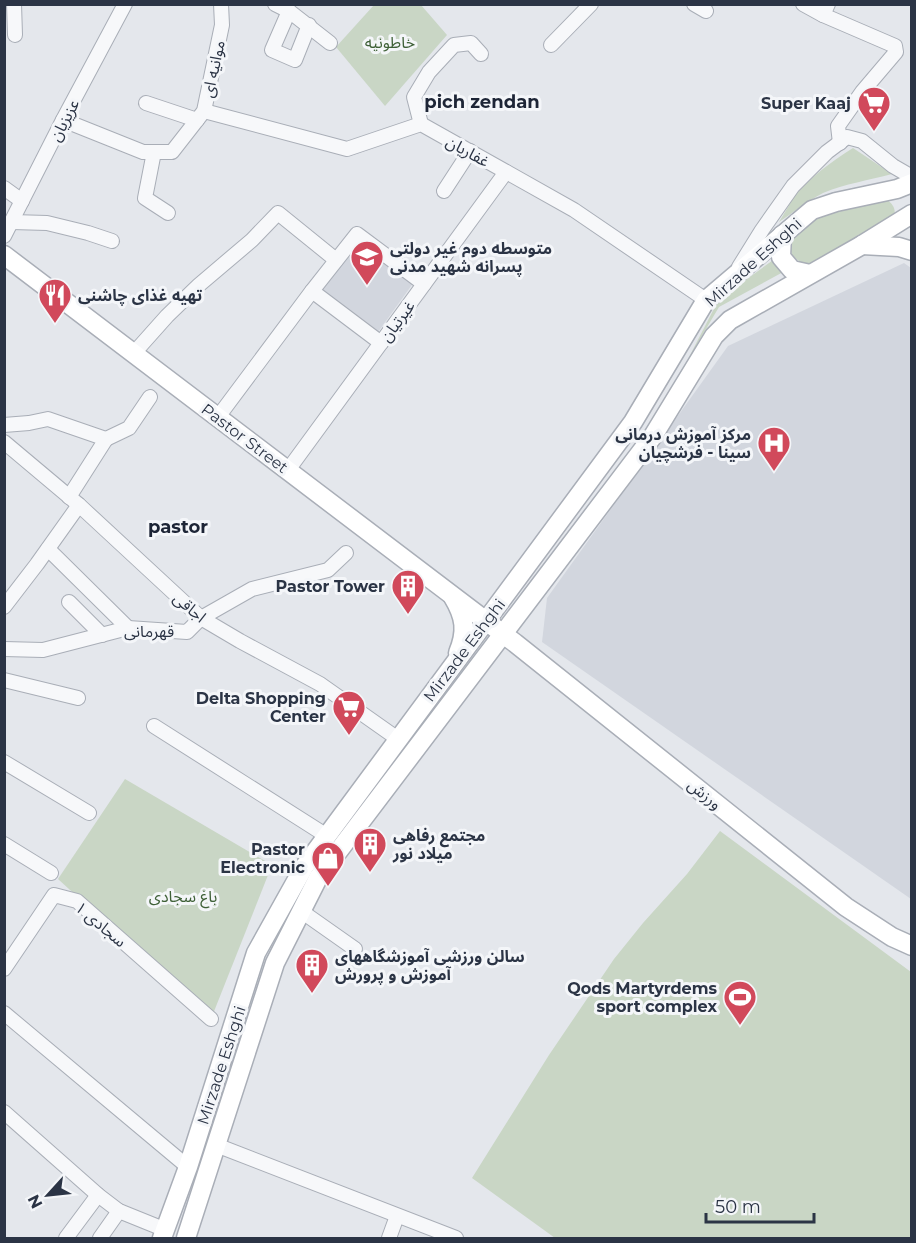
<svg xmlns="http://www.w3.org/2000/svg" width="916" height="1243" viewBox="0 0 916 1243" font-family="Montserrat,'Noto Sans Arabic',sans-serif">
<rect width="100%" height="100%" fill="#e4e7ec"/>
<g fill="#d2d6de">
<path d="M 356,240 L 414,282 L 378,332 L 320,291 Z"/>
<path d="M 904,263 L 911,268 L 911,899 L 542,642 L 547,598 L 728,346 Z"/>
</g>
<g fill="#c9d6c5">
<path d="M 374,5 L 421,5 L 447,35 L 385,106 L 336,47 Z"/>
<path d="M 853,148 L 892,174 C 869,180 845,184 823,193 C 807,201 794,212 779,222 C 784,214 789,205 794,197 C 810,177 831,162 853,148 Z"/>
<path d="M 886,199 C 894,205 896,209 894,218 L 810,264 L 802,263 L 792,256 L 789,241 L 805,223 L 861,203 Z"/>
<path d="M 776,258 L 785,271 L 719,307 L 687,361 L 719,299 Z"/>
<path d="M 125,779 L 272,865 L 211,1019 L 58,879 Z"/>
<path d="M 720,831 L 911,972 L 911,1238 L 555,1238 L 472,1178 L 549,1055 L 614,959 L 643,923 L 687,874 Z"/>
</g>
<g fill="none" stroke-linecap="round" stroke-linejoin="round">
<defs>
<g id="street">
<path d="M 14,4 L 15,35"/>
<path d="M 275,4 L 289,11 L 330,43"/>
<path d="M 694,4 L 706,11"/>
<path d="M 803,4 L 823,15"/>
<path d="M 828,4 L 823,15 L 895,46 L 896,52 L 862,92 L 838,126 L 840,143"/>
<path d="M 289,11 L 272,50 L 295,60 L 309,25"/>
<path d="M 551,45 L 591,4"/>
<path d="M 146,103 L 197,120"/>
<path d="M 204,111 L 347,149 L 421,124 L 574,210 L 706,300"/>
<path d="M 63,120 L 143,152 L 172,152 L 204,111 L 222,25 L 221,4"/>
<path d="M 421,124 L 414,97 L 429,72 L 454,45 L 471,43 L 481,54"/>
<path d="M 154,152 L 145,198 L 168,213"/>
<path d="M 4,188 L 22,201"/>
<path d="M 444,191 L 470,151"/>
<path d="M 12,222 L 47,223 L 88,233 L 112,241"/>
<path d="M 4,236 L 63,120 L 125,4"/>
<path d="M 739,267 L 762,230 L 793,186 L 827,152 L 847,137 L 862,141 L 893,166 L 912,177"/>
<path d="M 312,291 L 381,343"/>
<path d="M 134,353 L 167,316 L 199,285 L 252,240 L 278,213 L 336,260"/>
<path d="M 218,417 L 312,291 L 357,234 L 424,284"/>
<path d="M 4,425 L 29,423 L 48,419 L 106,439 L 129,428 L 150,397"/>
<path d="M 4,442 L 79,505 L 201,618 L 240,641 L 320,684 L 398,739"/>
<path d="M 288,470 L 506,172"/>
<path d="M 69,497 L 106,439"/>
<path d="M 48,549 L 128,628"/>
<path d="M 69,602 L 102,635"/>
<path d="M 4,607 L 37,564 L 79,505"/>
<path d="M 4,649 L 43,650 L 128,628 L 187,632 L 201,618 L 252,589 L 328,570 L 346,553"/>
<path d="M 4,680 L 78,698"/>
<path d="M 154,726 L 327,836"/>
<path d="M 4,762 L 89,813"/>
<path d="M 4,844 L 51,873"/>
<path d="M 301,911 L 355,949"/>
<path d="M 4,969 L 54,895 L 77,901 L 211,1019"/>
<path d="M 4,1013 L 188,1167"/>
<path d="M 4,1112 L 98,1195 L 119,1211 L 166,1230"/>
<path d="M 216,1145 L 456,1238"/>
<path d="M 66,1238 L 98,1195"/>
<path d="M 100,1238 L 119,1211"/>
<path d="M 389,1238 L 397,1216"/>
</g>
<g id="secondary">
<path d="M 782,235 L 781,257 L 792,270 L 810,274"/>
<path d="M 862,245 L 899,247 L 912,251"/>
<path d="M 4,255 L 515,643 L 846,907 L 892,937 L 912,946"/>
<path d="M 453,597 C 465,617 467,631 458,653"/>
<path d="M 162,1238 L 188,1167 L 256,953 L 304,867 L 633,422 L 706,300 L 812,210 L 836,202 L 897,189 L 912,183"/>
<path d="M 186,1238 L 275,963 L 318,878 L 653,436 L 714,336 L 730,320 L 862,245 L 912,214"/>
</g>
</defs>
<use href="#street" stroke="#a9aeb7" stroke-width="16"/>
<use href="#secondary" stroke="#a9aeb7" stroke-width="21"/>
<use href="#street" stroke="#f7f8fa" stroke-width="14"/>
<use href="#secondary" stroke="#fff" stroke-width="18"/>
</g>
<defs>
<symbol id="supermarket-pin" viewBox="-11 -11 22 30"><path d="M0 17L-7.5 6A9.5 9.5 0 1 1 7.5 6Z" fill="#d1495b" stroke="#f4f6f9"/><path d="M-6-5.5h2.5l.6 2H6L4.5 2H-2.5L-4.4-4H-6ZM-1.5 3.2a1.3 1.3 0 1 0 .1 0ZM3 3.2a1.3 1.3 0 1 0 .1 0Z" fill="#fff"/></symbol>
<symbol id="school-pin" viewBox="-11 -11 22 30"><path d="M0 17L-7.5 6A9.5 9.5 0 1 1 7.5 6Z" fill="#d1495b" stroke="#f4f6f9"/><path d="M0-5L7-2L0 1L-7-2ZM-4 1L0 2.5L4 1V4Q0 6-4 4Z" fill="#fff"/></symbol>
<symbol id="restaurant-pin" viewBox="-11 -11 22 30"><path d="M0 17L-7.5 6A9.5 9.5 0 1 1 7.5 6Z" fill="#d1495b" stroke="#f4f6f9"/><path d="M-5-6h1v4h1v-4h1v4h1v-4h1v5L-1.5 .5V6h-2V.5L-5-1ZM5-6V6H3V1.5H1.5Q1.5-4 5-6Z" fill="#fff"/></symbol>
<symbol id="hospital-pin" viewBox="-11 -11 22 30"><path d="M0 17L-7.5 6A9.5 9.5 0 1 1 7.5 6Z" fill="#d1495b" stroke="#f4f6f9"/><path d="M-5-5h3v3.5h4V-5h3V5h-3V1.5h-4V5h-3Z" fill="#fff"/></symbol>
<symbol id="building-pin" viewBox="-11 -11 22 30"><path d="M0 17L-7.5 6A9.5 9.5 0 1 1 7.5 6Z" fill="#d1495b" stroke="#f4f6f9"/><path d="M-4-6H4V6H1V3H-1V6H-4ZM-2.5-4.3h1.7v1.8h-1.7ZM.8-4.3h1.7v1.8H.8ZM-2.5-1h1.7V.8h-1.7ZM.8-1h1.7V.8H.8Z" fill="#fff"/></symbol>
<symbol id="shop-pin" viewBox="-11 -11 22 30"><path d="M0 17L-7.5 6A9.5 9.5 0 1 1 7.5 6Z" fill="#d1495b" stroke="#f4f6f9"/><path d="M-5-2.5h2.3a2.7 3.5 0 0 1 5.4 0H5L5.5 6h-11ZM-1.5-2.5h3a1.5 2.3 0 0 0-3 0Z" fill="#fff"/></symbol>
<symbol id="stadium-pin" viewBox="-11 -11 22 30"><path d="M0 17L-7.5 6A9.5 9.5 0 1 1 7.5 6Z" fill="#d1495b" stroke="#f4f6f9"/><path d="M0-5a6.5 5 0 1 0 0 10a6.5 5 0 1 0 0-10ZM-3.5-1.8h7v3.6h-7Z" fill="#fff"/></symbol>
</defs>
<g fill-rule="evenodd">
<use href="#supermarket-pin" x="855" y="84" width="38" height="52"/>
<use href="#school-pin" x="348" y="238" width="38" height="52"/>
<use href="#restaurant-pin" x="36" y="276" width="38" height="52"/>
<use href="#hospital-pin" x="755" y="424" width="38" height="52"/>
<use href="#building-pin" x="389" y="567" width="38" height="52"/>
<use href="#supermarket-pin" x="330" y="688" width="38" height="52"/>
<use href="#building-pin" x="351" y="825" width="38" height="52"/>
<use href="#shop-pin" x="309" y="839" width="38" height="52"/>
<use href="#building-pin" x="293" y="946" width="38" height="52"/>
<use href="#stadium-pin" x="721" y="978" width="38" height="52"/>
</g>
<g text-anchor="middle" stroke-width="6" stroke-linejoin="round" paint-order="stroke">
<g font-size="16" fill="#3f6138" stroke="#f4f6f9">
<text x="390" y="48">خاطونیه</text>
<text x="183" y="902">باغ سجادی</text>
</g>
<g font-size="16" fill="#2b3445" stroke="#f4f6f9">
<text transform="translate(213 69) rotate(-78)" y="6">موانیه ای</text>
<text transform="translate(64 120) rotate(-62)" y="6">عزیزیان</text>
<text transform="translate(468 151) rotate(29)" y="6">غفاریان</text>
<text transform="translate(753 262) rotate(-42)" y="6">Mirzade Eshghi</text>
<text transform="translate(397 321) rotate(-54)" y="6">غیرتیان</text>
<text transform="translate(245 438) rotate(37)" y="6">Pastor Street</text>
<text transform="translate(190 607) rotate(40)" y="6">اجاقی</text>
<text x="149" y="637">قهرمانی</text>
<text transform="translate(464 650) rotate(-53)" y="6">Mirzade Eshghi</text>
<text transform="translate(705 794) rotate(39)" y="6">ورزش</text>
<text transform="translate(101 924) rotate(40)" y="6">سجادی ۱</text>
<text transform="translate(221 1065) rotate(-72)" y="6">Mirzade Eshghi</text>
</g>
<g font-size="16" font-weight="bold" fill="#2b3445" stroke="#f4f6f9" text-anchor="end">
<text x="851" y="109">Super Kaaj</text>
<text x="390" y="254" text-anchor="start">متوسطه دوم غیر دولتی<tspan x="390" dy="18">پسرانه شهید مدنی</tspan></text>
<text x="78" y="301" text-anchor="start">تهیه غذای چاشنی</text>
<text x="751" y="440">مرکز آموزش درمانی<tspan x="751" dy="18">سینا - فرشچیان</tspan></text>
<text x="385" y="592">Pastor Tower</text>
<text x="326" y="704">Delta Shopping<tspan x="326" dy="18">Center</tspan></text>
<text x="393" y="841" text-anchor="start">مجتمع رفاهی<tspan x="393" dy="18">میلاد نور</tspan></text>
<text x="305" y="855">Pastor<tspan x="305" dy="18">Electronic</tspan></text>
<text x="335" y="962" text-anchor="start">سالن ورزشی آموزشگاههای<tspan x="335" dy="18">آموزش و پرورش</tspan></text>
<text x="717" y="994">Qods Martyrdems<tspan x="717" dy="18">sport complex</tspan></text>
</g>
<g font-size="18" font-weight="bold" fill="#1d2536" stroke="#f4f6f9">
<text x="482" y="108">pich zendan</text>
<text x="178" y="533">pastor</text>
</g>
</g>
<rect width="916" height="1243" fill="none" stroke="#2b3445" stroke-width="12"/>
<g transform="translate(48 1195) rotate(243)" stroke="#f4f6f9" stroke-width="4.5" paint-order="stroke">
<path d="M0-4.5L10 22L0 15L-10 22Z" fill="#2b3445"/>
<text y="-9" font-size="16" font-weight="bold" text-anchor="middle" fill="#2b3445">N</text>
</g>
<path d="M706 1213v9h108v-9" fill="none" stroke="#2b3445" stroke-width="3"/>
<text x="715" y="1213" font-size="18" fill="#2b3445" stroke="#f4f6f9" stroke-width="4.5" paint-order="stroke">50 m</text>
</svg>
